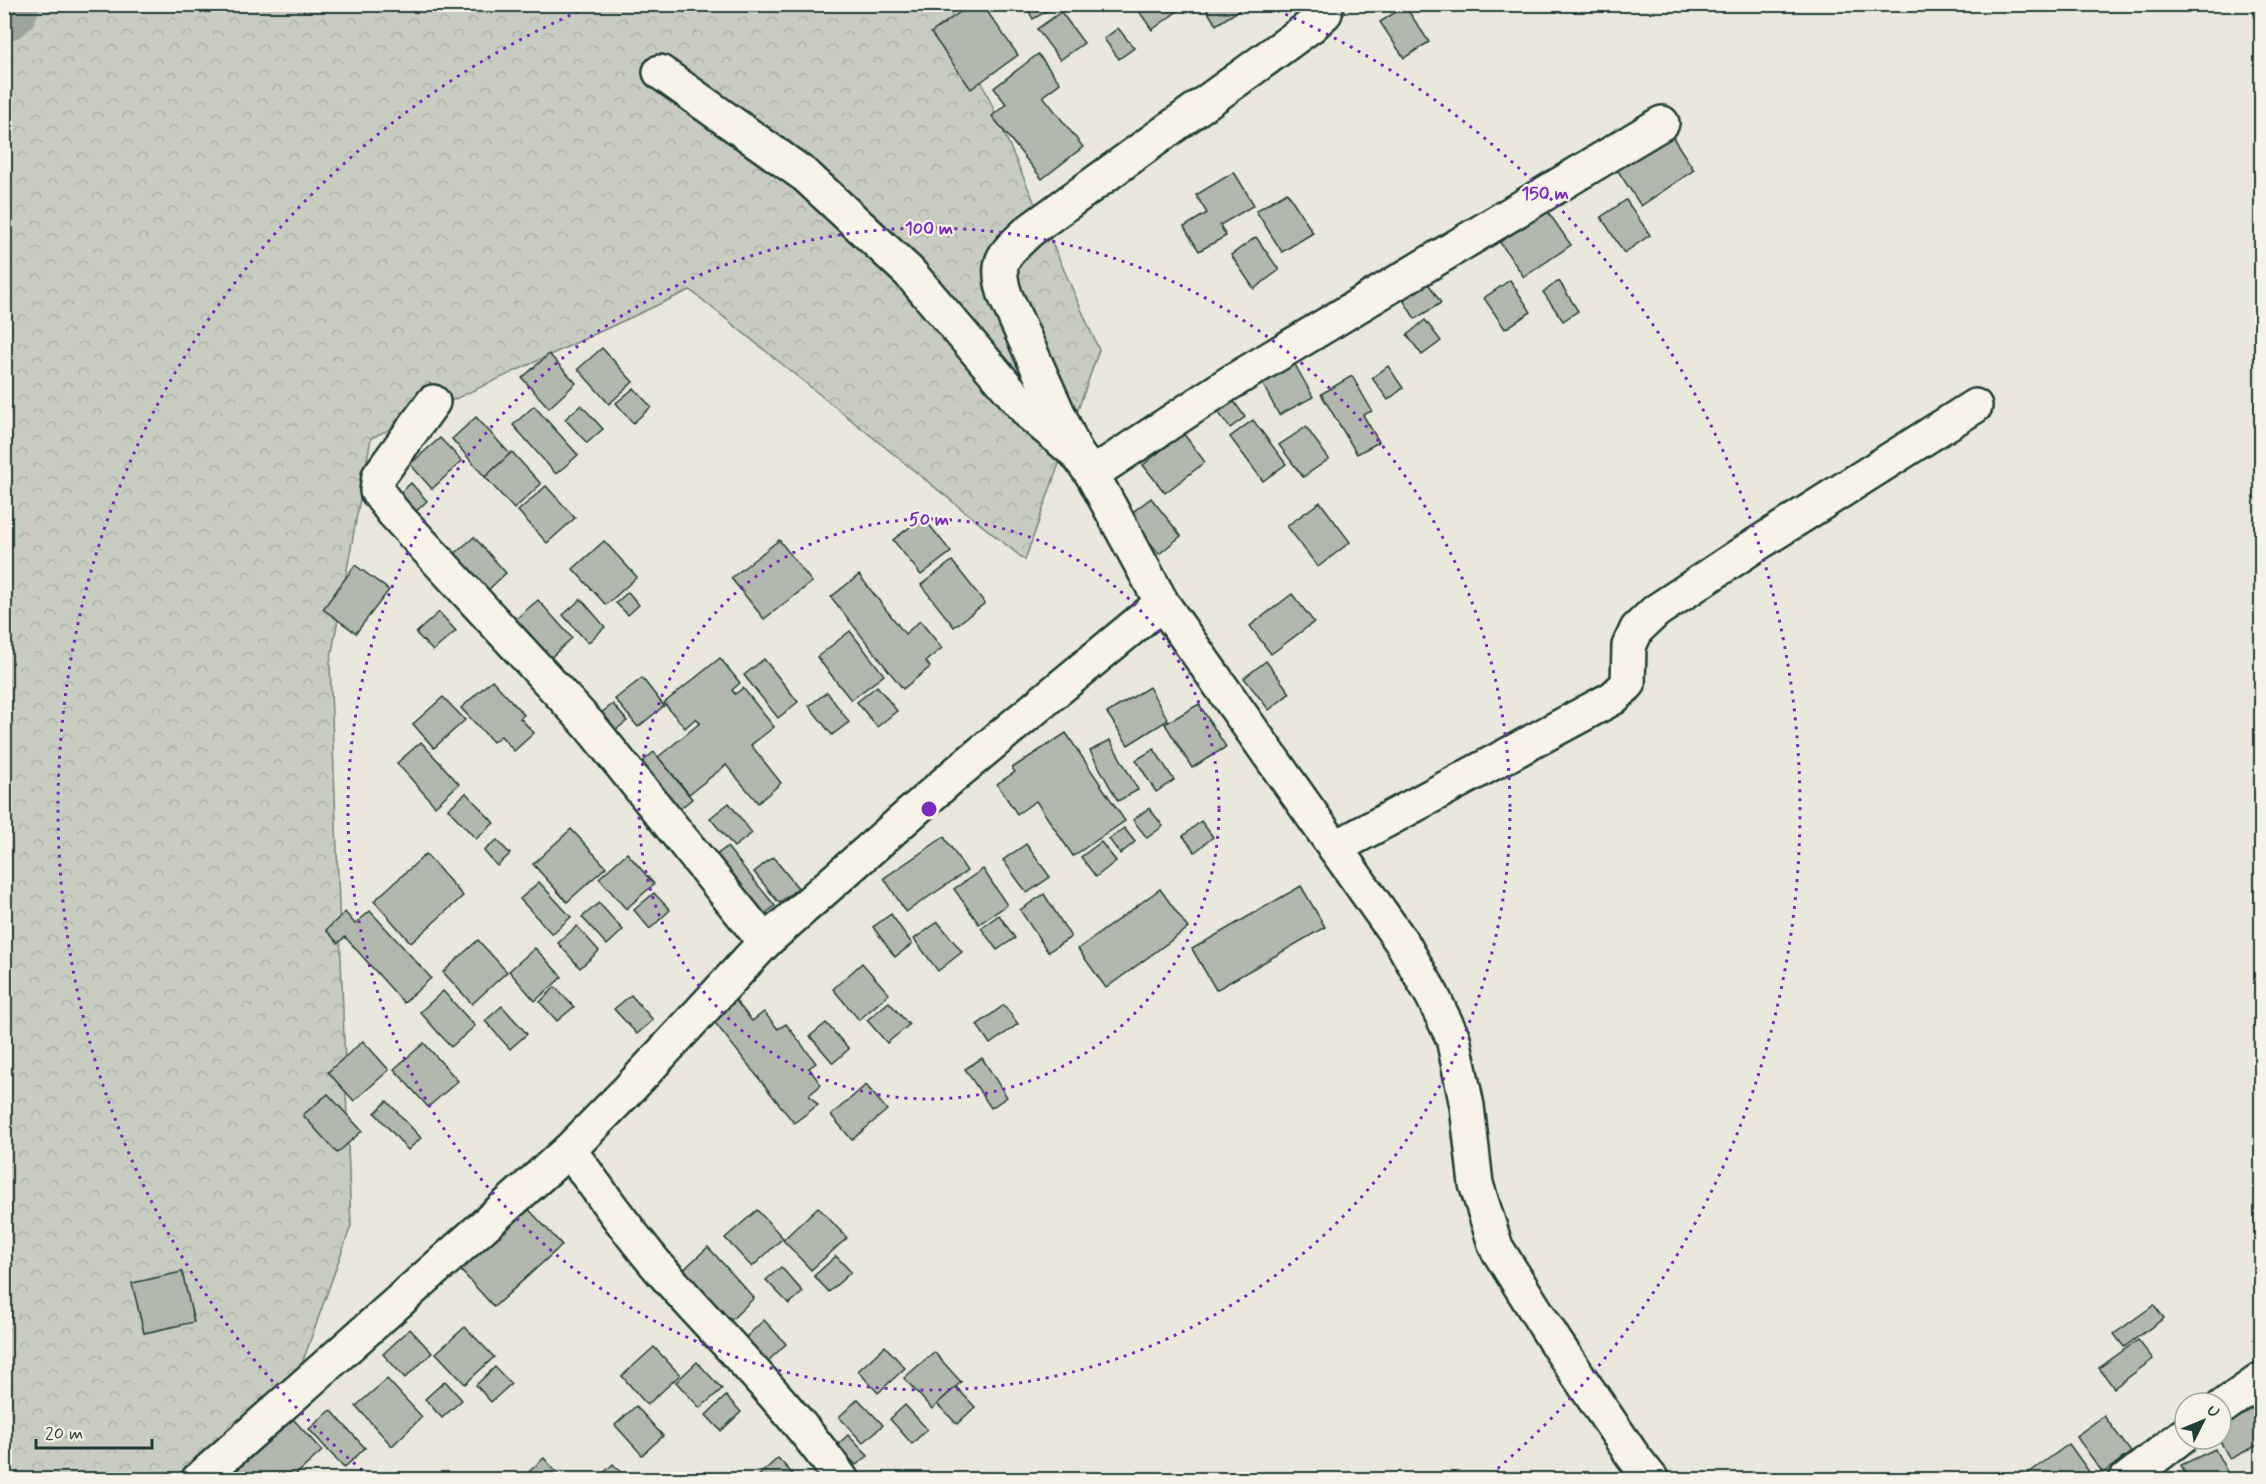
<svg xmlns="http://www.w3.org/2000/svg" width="2266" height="1484" viewBox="0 0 2266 1484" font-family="Mynerve,sans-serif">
<defs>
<pattern id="forest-crowns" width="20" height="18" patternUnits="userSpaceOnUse" patternTransform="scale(1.5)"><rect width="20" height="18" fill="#c8ccc1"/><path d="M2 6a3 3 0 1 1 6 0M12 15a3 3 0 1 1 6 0" fill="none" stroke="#abb0a6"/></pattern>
</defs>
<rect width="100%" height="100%" fill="#eae8dd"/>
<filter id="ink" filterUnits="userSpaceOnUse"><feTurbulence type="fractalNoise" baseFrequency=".0167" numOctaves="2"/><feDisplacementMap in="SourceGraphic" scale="12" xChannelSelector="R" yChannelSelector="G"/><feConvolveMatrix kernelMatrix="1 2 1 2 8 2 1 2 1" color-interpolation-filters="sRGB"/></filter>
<g filter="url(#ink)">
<path fill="url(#forest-crowns)" stroke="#74847a" stroke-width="1.5" d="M 5,5 L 948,5 L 1099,350 L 1025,560 L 690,290 L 371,438 L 330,663 L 351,1226 L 261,1479 L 5,1480 Z"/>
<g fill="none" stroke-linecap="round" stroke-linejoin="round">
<path stroke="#9ca69c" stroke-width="69" d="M 4,6 L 5,4"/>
</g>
<g fill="#b2b8ae" stroke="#1f3d34" stroke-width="1.5">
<path d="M 971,4 L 982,4 L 1018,55 L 971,89 L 931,33 Z"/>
<path d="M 1025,4 L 1053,4 L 1054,7 L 1033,19 Z"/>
<path d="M 1134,4 L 1187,4 L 1152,30 Z"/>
<path d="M 1203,4 L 1249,4 L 1216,25 Z"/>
<path d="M 1405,6 L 1429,42 L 1404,58 L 1380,22 Z"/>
<path d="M 1061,12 L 1084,43 L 1060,60 L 1037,29 Z"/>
<path d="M 1118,28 L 1134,48 L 1119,59 L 1104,39 Z"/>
<path d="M 1038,54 L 1060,83 L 1043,96 L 1083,147 L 1042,179 L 992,116 L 1006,104 L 994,88 Z"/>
<path d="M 1670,133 L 1694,170 L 1641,206 L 1616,168 Z"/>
<path d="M 1234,172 L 1254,205 L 1220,225 L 1226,236 L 1199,251 L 1184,227 L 1207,213 L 1196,195 Z"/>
<path d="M 1287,192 L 1313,233 L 1282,252 L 1256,211 Z"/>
<path d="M 1626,200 L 1650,235 L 1624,253 L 1601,217 Z"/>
<path d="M 1546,209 L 1571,245 L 1524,277 L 1499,241 Z"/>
<path d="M 1256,237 L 1279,270 L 1254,289 L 1231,255 Z"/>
<path d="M 1510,280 L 1531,312 L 1505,329 L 1484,298 Z"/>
<path d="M 1559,281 L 1578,311 L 1563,321 L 1543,292 Z"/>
<path d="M 1428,283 L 1441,303 L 1415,319 L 1402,298 Z"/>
<path d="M 1425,320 L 1441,341 L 1422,355 L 1407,335 Z"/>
<path d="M 602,348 L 633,382 L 609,404 L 578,369 Z"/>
<path d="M 549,354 L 576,383 L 549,408 L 522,378 Z"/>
<path d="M 1294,363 L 1313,397 L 1279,415 L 1261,381 Z"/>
<path d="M 1388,366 L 1403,388 L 1388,400 L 1372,378 Z"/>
<path d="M 1352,376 L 1372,411 L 1363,415 L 1379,442 L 1357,454 L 1321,394 Z"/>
<path d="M 634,388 L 651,407 L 633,423 L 616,403 Z"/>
<path d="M 1233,400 L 1245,417 L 1230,428 L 1218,412 Z"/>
<path d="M 581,405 L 603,429 L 587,443 L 565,419 Z"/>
<path d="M 534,406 L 578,455 L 556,474 L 513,425 Z"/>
<path d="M 476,417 L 510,454 L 485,477 L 452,439 Z"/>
<path d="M 1253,420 L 1286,464 L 1263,481 L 1230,437 Z"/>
<path d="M 1306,427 L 1329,459 L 1303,477 L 1279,445 Z"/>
<path d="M 1183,433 L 1205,462 L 1165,493 L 1143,465 Z"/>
<path d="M 440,438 L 462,461 L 432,489 L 410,464 Z"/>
<path d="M 512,452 L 541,484 L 514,509 L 485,477 Z"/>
<path d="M 411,483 L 427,501 L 412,515 L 395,497 Z"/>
<path d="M 546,486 L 575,518 L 547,543 L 518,511 Z"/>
<path d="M 1151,498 L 1181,536 L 1159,554 L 1129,515 Z"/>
<path d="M 1320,502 L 1350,542 L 1318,567 L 1287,526 Z"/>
<path d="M 923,517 L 951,552 L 921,575 L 893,540 Z"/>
<path d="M 474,537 L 506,573 L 485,593 L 452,556 Z"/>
<path d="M 779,540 L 812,582 L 764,619 L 731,578 Z"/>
<path d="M 604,541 L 637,577 L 606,605 L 573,569 Z"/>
<path d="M 952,561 L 985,603 L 954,627 L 921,585 Z"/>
<path d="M 355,565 L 389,590 L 356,633 L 323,609 Z"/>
<path d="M 859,575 L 905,634 L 920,621 L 942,648 L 926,661 L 930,667 L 903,689 L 831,597 Z"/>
<path d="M 628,592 L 639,605 L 628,615 L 616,603 Z"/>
<path d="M 1292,594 L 1314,622 L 1271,654 L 1250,626 Z"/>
<path d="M 581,599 L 605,627 L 588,643 L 563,615 Z"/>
<path d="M 538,600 L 572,638 L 545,663 L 510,624 Z"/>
<path d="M 439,612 L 456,631 L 433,651 L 416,633 Z"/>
<path d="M 850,631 L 884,675 L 851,700 L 817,657 Z"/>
<path d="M 720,658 L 740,683 L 732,690 L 735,694 L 743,688 L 774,727 L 751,745 L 781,783 L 758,803 L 726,765 L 689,794 L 658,757 L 700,723 L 696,718 L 685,728 L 664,703 Z"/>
<path d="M 764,659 L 798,702 L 778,718 L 744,675 Z"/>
<path d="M 1266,661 L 1290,693 L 1269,710 L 1244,678 Z"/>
<path d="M 642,678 L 664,706 L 638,727 L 615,699 Z"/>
<path d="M 492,680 L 524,715 L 520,718 L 534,733 L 514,751 L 501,736 L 493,742 L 461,708 Z"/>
<path d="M 877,686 L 897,711 L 877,727 L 857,702 Z"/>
<path d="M 1149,687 L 1168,720 L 1128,745 L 1107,713 Z"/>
<path d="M 827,692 L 849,722 L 832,735 L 809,706 Z"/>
<path d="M 443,697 L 465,720 L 434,748 L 413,724 Z"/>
<path d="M 613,704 L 627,721 L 608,736 L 593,719 Z"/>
<path d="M 1199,704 L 1226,747 L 1192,768 L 1165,724 Z"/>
<path d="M 1066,733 L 1125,821 L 1073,856 L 1036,801 L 1017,814 L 997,784 L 1015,772 L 1012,768 Z"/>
<path d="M 1110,740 L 1138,790 L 1118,801 L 1090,751 Z"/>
<path d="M 421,742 L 459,784 L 435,806 L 397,763 Z"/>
<path d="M 1154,749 L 1174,780 L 1156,792 L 1136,760 Z"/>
<path d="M 654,752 L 692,799 L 671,816 L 634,769 Z"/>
<path d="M 466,793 L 494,823 L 476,839 L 448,809 Z"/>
<path d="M 729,803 L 752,833 L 734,847 L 710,818 Z"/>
<path d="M 1149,808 L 1163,826 L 1147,838 L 1133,820 Z"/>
<path d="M 1201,821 L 1213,837 L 1195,852 L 1183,836 Z"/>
<path d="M 1124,828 L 1135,842 L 1120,854 L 1109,839 Z"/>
<path d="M 571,829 L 606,867 L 567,902 L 533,864 Z"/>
<path d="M 944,837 L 967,871 L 906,912 L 884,878 Z"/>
<path d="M 497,840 L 510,854 L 497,866 L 484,851 Z"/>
<path d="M 1101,842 L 1116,861 L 1096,877 L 1081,857 Z"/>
<path d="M 1026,844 L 1050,877 L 1027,893 L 1003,860 Z"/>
<path d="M 727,847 L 775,906 L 756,921 L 708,861 Z"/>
<path d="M 627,853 L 654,884 L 626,909 L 599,878 Z"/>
<path d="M 426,854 L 463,896 L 411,943 L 374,901 Z"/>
<path d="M 773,857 L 798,888 L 779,903 L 754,872 Z"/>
<path d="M 983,869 L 1007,905 L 979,924 L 954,889 Z"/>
<path d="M 539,882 L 571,917 L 552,934 L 520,899 Z"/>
<path d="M 1301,886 L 1325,927 L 1216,990 L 1192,949 Z"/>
<path d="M 1160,889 L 1188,928 L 1106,988 L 1078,949 Z"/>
<path d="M 654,893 L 670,910 L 650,929 L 634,910 Z"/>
<path d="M 1044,894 L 1071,937 L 1048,952 L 1020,910 Z"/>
<path d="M 599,903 L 623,930 L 607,945 L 582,917 Z"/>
<path d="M 370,911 L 431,978 L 404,1003 L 345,937 L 338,943 L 326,930 L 345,912 L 355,924 Z"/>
<path d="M 891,914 L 912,944 L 895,957 L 873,927 Z"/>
<path d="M 999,915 L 1015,938 L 997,950 L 981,928 Z"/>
<path d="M 938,922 L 962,952 L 938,971 L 914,939 Z"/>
<path d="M 577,926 L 599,951 L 580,968 L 558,943 Z"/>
<path d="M 478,940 L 507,972 L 472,1004 L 443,972 Z"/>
<path d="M 535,948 L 562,977 L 535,1001 L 509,971 Z"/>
<path d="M 862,963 L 889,994 L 859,1020 L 833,989 Z"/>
<path d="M 555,987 L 574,1007 L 557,1021 L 540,1002 Z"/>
<path d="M 443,991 L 475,1026 L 451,1047 L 420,1012 Z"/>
<path d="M 631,995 L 653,1020 L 637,1034 L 614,1009 Z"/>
<path d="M 736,1001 L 752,1021 L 764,1012 L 778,1029 L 786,1024 L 816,1063 L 809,1068 L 821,1085 L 809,1095 L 818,1105 L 794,1123 L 712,1019 Z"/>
<path d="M 889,1002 L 909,1025 L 887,1043 L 867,1020 Z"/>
<path d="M 1004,1005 L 1018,1024 L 990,1044 L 977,1025 Z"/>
<path d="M 502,1006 L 527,1034 L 510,1049 L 485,1021 Z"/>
<path d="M 826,1023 L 849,1049 L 833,1063 L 810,1036 Z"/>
<path d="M 363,1041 L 389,1070 L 354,1101 L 328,1072 Z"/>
<path d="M 424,1043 L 458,1081 L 428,1107 L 394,1069 Z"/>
<path d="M 982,1058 L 1007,1097 L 991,1108 L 965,1069 Z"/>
<path d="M 866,1085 L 887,1110 L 852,1140 L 831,1115 Z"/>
<path d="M 328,1094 L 362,1131 L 337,1153 L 303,1115 Z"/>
<path d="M 387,1101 L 421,1138 L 408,1150 L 375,1113 Z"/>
<path d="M 521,1201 L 562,1245 L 494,1307 L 454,1263 Z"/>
<path d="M 818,1207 L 847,1238 L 811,1270 L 783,1240 Z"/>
<path d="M 757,1210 L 783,1238 L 752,1267 L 725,1238 Z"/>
<path d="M 708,1247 L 754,1298 L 728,1323 L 681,1272 Z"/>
<path d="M 836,1256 L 851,1272 L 829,1292 L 814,1276 Z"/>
<path d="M 781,1267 L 803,1292 L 789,1304 L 766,1280 Z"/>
<path d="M 182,1272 L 194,1322 L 144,1333 L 132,1283 Z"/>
<path d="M 2154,1305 L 2164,1318 L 2124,1347 L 2114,1334 Z"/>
<path d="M 764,1320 L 786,1344 L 766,1363 L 744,1339 Z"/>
<path d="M 465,1327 L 494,1357 L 465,1384 L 436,1353 Z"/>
<path d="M 410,1329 L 432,1353 L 405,1378 L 383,1354 Z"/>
<path d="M 2138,1340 L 2153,1359 L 2114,1388 L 2099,1368 Z"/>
<path d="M 885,1346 L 905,1368 L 878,1393 L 858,1371 Z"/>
<path d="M 654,1347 L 680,1375 L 647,1405 L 622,1376 Z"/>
<path d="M 934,1352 L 961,1382 L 932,1409 L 904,1378 Z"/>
<path d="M 697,1362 L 722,1389 L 700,1408 L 676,1382 Z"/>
<path d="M 495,1367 L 511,1384 L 491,1402 L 476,1385 Z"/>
<path d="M 387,1379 L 422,1417 L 392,1446 L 356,1406 Z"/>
<path d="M 445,1381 L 462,1400 L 442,1418 L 425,1399 Z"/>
<path d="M 956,1387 L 975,1407 L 957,1424 L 937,1404 Z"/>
<path d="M 726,1396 L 741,1412 L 721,1431 L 706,1415 Z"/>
<path d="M 858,1399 L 883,1425 L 863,1443 L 839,1417 Z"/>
<path d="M 905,1405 L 927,1429 L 912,1444 L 890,1419 Z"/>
<path d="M 636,1406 L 663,1436 L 642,1455 L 615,1425 Z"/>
<path d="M 2253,1407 L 2262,1423 L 2262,1443 L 2230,1459 L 2219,1439 L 2221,1423 Z"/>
<path d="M 331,1410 L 365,1448 L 344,1468 L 309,1429 Z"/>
<path d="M 2104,1416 L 2131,1452 L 2103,1473 L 2076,1436 Z"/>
<path d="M 293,1419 L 322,1451 L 290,1480 L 244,1480 L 236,1471 Z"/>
<path d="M 848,1435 L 868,1456 L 856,1465 L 837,1445 Z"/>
<path d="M 2069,1444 L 2095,1480 L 2019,1480 Z"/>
<path d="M 2215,1449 L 2228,1474 L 2217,1480 L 2188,1480 L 2181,1465 Z"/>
<path d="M 544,1458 L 563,1480 L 520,1480 Z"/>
<path d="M 778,1458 L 798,1480 L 754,1480 Z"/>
<path d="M 613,1464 L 628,1480 L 596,1480 Z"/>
</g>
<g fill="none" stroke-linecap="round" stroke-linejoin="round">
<defs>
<g id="minor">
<path d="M 1326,4 L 1325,13 L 1311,26 L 1029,231 C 1004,255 994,259 1005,295 L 1076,453 L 1092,474 L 1162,603 L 1403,944 L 1432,995 L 1453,1038 L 1467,1106 L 1476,1184 L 1496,1247 L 1556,1343 L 1633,1456 L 1652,1480"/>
<path d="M 660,72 L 806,176 L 909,272 L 1031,415 L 1070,448"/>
<path d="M 433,402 L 379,476 L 377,491 L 393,512 L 590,726 L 765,942"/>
<path d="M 1092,474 L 1228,384 L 1662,123"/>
<path d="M 1335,848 L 1613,698 L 1628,684 L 1629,646 L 1637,629 L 1656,611 L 1751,548 L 1975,406"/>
<path d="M 569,1150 C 599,1190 628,1232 660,1269 C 721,1339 789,1404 842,1480"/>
<path d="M 2221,1408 L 2262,1379"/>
<path d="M 198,1480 L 569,1150 L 630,1088 L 765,942 L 953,776 L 1162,603"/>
<path d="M 2126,1480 L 2185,1434"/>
</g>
</defs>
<use href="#minor" stroke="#1f3d34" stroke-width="38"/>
<use href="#minor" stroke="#f7f3e8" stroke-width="33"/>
</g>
</g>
<g fill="none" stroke="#7b2cbf" stroke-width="3" stroke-dasharray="3 6">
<circle cx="929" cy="809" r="290"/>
<circle cx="929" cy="809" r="581"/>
<path d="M369 1476A871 871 0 0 1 589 7M1269 7A871 871 0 0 1 1489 1476"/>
</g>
<circle cx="929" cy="809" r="9" fill="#7b2cbf" stroke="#f7f3e8" stroke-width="3"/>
<g font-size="18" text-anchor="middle" font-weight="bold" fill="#7b2cbf" stroke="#f7f3e8" stroke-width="4.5" stroke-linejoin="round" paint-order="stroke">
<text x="1545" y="199">150 m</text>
<text x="929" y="234">100 m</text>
<text x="929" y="525">50 m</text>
</g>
<rect width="2266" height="1484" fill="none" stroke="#f7f3e8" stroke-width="24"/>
<rect x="12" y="12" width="2242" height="1460" fill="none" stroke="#1f3d34" stroke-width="2" filter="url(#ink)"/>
<g transform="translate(2203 1421) rotate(47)"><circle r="28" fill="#f7f3e8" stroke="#a1aaa0" stroke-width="1.5"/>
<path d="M0-4.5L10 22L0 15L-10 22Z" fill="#1f3d34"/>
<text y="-9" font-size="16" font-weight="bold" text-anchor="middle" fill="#1f3d34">U</text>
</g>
<path d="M36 1439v9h116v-9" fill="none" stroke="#1f3d34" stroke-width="3"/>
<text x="45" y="1439" font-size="18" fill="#1f3d34" stroke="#f7f3e8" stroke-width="4.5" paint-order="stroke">20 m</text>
</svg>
